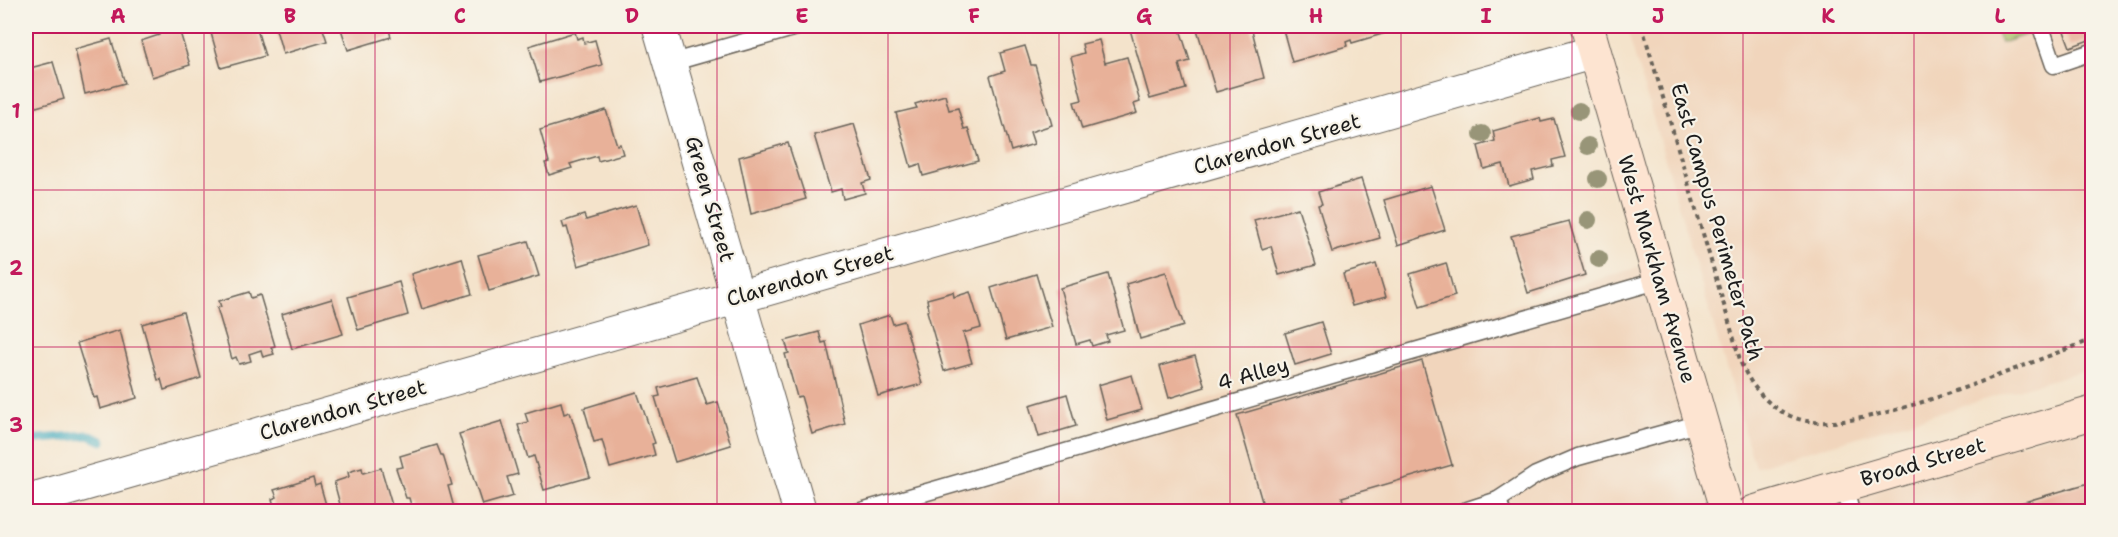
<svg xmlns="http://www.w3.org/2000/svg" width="2118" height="537" viewBox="0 0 2118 537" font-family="'Shantell Sans',sans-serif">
<rect width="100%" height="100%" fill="#f7f3e8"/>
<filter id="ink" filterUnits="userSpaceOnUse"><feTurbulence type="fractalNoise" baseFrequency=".0167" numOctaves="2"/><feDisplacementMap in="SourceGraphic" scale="12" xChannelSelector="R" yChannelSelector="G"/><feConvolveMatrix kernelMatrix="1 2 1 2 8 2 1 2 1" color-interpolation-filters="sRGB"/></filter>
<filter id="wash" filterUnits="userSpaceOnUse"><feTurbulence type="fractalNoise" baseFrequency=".008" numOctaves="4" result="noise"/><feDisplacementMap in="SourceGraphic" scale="24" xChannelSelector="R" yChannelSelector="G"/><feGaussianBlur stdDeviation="1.35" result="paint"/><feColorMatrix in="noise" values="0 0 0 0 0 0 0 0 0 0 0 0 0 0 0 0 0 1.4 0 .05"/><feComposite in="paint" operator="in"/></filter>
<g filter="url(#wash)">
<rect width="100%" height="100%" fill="#f4e3cb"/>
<g fill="#f1d5bc">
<path d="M 1626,26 L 2092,26 L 2092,368 L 1755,467 Z"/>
<path d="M 1665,259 L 1739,512 L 843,512 Z"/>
<path d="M 2092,424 L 2092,511 L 1772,511 Z"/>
</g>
<path fill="#a4be64" stroke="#606d40" stroke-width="1.5" d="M 1994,26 L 2051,26 L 2001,43 Z"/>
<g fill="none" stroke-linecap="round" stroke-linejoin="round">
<path stroke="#3fa9be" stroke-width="9" d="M 26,440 L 89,435 L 102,441"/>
</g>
<g id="blocks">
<g fill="#e8b199">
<path d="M 209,26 L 256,26 L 265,56 L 221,68 Z"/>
<path d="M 275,26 L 322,26 L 327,41 L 283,54 Z"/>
<path d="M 340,26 L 388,26 L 391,37 L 348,50 Z"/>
<path d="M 1129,26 L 1179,26 L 1190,61 L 1179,64 L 1186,89 L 1150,99 Z"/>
<path d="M 1196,26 L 1251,26 L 1264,78 L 1216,92 Z"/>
<path d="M 1282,26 L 1409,26 L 1352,43 L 1351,40 L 1346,42 L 1347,46 L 1292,62 Z"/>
<path d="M 2062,26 L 2092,26 L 2092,39 L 2070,47 Z"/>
<path d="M 167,27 L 169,32 L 179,29 L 190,65 L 152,77 L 141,41 L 159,35 L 157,30 Z"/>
<path d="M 575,32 L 577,39 L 583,37 L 584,43 L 595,40 L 602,65 L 540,82 L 529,46 Z"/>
<path d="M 111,39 L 125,83 L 85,94 L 75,49 Z"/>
<path d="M 1099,40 L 1105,63 L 1127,57 L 1140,102 L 1134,104 L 1137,113 L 1082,129 L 1074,102 L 1082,100 L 1071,57 L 1084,53 L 1082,44 Z"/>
<path d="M 1025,46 L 1031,65 L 1035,65 L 1052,125 L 1030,132 L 1034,144 L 1011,151 L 990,76 L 1005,71 L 1000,53 Z"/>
<path d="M 53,62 L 64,99 L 26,110 L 26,64 L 29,63 L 30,68 Z"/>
<path d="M 945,95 L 949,110 L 958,108 L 964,129 L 968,128 L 978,161 L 923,176 L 920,164 L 911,167 L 896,113 L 917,108 L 915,104 Z"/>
<path d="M 606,110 L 617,145 L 620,144 L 623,154 L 598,161 L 597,156 L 570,164 L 572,168 L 549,175 L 545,163 L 549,162 L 540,130 Z"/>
<path d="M 1540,118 L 1541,122 L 1554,119 L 1565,157 L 1552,160 L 1553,166 L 1532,171 L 1534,179 L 1509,186 L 1503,164 L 1484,169 L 1478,146 L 1495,141 L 1493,131 Z"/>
<path d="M 854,124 L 871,180 L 862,183 L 865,193 L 843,199 L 841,189 L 831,192 L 814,135 Z"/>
<path d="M 788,143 L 806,199 L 751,214 L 739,157 Z"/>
<path d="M 1361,179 L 1380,238 L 1332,252 L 1318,205 L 1322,204 L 1318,192 Z"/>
<path d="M 1431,186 L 1445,230 L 1398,245 L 1384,200 Z"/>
<path d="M 636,205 L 648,245 L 578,266 L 567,227 L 564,228 L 562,222 L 584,215 L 586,220 Z"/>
<path d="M 1298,208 L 1316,265 L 1279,275 L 1271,246 L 1262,249 L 1254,220 Z"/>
<path d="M 1569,221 L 1585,275 L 1528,293 L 1511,236 Z"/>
<path d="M 528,241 L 539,276 L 489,291 L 478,255 Z"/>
<path d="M 462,258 L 472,294 L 422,309 L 411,274 Z"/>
<path d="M 1446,263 L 1455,296 L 1420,307 L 1410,274 Z"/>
<path d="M 1376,264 L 1386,297 L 1352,306 L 1343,274 Z"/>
<path d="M 1166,272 L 1184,326 L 1140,339 L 1126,284 Z"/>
<path d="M 1036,274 L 1052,327 L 1006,340 L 991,288 Z"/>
<path d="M 1108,274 L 1124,330 L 1106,335 L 1108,341 L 1092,346 L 1090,340 L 1076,344 L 1060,288 Z"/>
<path d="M 399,282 L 408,315 L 358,330 L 348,297 Z"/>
<path d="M 249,292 L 251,298 L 260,295 L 275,346 L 271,347 L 274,354 L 263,357 L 261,350 L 249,354 L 251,361 L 239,364 L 236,357 L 232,359 L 217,308 L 221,307 L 219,301 Z"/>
<path d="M 953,292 L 954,297 L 970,292 L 981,328 L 963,333 L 972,363 L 944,371 L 927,311 L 929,310 L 927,299 Z"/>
<path d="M 332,299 L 343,334 L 292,349 L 282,314 Z"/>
<path d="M 183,312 L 201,378 L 164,390 L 161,379 L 158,380 L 142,324 Z"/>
<path d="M 890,315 L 893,324 L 904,321 L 922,384 L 878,396 L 858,325 Z"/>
<path d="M 1321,322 L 1331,354 L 1295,365 L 1285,333 Z"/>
<path d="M 120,330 L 137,398 L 100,409 L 97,397 L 94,398 L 77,343 Z"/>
<path d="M 819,332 L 822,343 L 826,342 L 845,424 L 812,434 L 801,396 L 797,397 L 785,354 L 789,353 L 785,341 Z"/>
<path d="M 1195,356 L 1205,387 L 1169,398 L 1160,366 Z"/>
<path d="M 1422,361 L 1452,465 L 1342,497 L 1346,512 L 1265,512 L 1237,415 Z"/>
<path d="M 1132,375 L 1142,410 L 1107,420 L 1098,385 Z"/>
<path d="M 697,377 L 707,405 L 718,402 L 731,445 L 675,462 L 655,397 L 660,396 L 658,388 Z"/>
<path d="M 637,392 L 655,443 L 652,444 L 655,455 L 610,468 L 602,440 L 594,442 L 584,408 Z"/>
<path d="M 1067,394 L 1076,426 L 1039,437 L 1030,405 Z"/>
<path d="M 561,402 L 564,414 L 570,412 L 590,477 L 544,490 L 534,456 L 528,458 L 518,425 L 528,422 L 525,413 Z"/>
<path d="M 502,421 L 518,474 L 507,477 L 513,496 L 482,505 L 459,434 Z"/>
<path d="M 437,445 L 441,455 L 443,455 L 452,485 L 448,486 L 455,511 L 413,512 L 409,498 L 406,498 L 396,468 L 403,467 L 400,456 Z"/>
<path d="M 362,468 L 363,473 L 381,468 L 394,512 L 342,512 L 334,482 L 349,477 L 348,472 Z"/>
<path d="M 313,478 L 315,486 L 320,484 L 328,512 L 276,512 L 272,499 L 277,497 L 274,490 Z"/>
<path d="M 2092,482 L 2092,512 L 1993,512 L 1993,511 Z"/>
</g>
</g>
</g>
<g filter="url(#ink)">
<use href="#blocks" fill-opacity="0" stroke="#686259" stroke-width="1.5"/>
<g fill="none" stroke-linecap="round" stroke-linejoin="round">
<defs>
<g id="lane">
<path d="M 2042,30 L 2054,65 L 2092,52"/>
<path d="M 670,63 L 800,26"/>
<path d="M 1844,485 L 1851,512"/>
<path d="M 1498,500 L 1536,475 L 1578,457 L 1701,423"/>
<path d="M 858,512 L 1660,280"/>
<path d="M 1461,512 L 1498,500 L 1502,512"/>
</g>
<g id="street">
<path d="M 659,26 L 800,512"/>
<path d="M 26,501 L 1594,52"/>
</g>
<g id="secondary">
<path d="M 1587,26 L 1727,512"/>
<path d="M 1754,512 L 2092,413"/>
</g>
</defs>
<use href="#lane" stroke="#686259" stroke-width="19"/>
<use href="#street" stroke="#686259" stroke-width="35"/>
<use href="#secondary" stroke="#686259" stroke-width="35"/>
<path stroke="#686259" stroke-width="4" stroke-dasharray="4.5 4.5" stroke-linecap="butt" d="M 1642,26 L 1741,363 C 1753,391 1775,415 1807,421 C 1870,433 2027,362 2092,340"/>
<use href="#lane" stroke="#fff" stroke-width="16"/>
<use href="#street" stroke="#fff" stroke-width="33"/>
<use href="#secondary" stroke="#fde4d1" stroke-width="33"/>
</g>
<g fill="#989578">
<circle cx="1579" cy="111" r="9"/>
<circle cx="1482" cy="134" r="9"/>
<circle cx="1588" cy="146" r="9"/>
<circle cx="1598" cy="179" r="9"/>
<circle cx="1588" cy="220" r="9"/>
<circle cx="1599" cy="259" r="9"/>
</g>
</g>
<path fill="none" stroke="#c2185b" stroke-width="1.5" stroke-opacity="0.55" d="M 204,26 L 204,512M 375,26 L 375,512M 546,26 L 546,512M 717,26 L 717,512M 888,26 L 888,512M 1059,26 L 1059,512M 1230,26 L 1230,512M 1401,26 L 1401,512M 1572,26 L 1572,512M 1743,26 L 1743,512M 1914,26 L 1914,512M 26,190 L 2092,190M 26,347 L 2092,347"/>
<g text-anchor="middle" stroke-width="4.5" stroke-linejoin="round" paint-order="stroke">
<g font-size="21" fill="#1c1c1c" stroke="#f7f3e8">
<text transform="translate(1277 144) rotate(-16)" y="7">Clarendon Street</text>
<text transform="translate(710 199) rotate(74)" y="7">Green Street</text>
<text transform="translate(1717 222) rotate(74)" y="7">East Campus Perimeter Path</text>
<text transform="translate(1657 269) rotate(74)" y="7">West Markham Avenue</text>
<text transform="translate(810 276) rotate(-16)" y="7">Clarendon Street</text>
<text transform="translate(1253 374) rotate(-16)" y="7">4 Alley</text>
<text transform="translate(343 410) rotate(-16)" y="7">Clarendon Street</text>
<text transform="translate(1923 462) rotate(-16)" y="7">Broad Street</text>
</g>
</g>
<rect width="2118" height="537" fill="none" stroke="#f7f3e8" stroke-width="66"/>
<rect x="33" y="33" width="2052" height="471" fill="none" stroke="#c2185b" stroke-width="2"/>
<g font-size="20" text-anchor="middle" font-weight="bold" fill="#c2185b">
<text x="118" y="23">A</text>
<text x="290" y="23">B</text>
<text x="460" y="23">C</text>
<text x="632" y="23">D</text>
<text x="802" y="23">E</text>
<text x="974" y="23">F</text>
<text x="1144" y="23">G</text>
<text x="1316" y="23">H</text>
<text x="1486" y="23">I</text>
<text x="1658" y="23">J</text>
<text x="1828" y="23">K</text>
<text x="2000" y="23">L</text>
<text x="16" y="118">1</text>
<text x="16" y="275">2</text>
<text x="16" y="432">3</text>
</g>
</svg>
